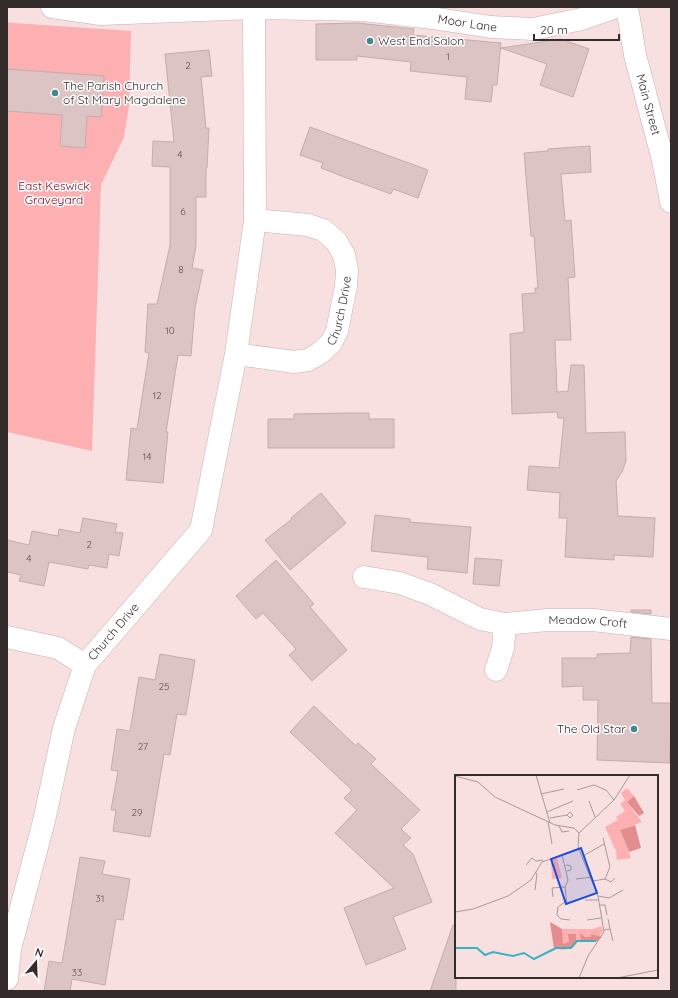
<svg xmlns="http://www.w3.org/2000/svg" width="678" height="998" viewBox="0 0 678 998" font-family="Quicksand,sans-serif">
<rect width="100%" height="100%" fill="#f9e0e0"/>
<path fill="#fdb0b1" d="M 7,22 L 14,23 L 131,31 L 129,106 L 124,137 L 101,185 L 92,451 L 7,432 L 7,111 L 62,115 L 60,146 L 85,148 L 87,116 L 101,117 L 104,76 L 7,69 Z"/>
<g fill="#dcc4c4" stroke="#c3acac">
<path d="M 357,23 L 414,29 L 413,35 L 501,43 L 497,85 L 493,85 L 491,102 L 465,99 L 467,77 L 410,71 L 411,62 L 357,56 L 357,60 L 316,60 L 316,24 Z"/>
<path d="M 561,39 L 589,49 L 573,97 L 540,85 L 547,64 L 501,48 Z"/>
<path d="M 209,50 L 212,76 L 201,77 L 206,128 L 209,128 L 207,168 L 206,168 L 206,197 L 196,197 L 196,246 L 192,268 L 203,270 L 195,308 L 191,356 L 178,355 L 166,432 L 168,432 L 163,483 L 126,480 L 131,428 L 137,429 L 149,353 L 145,352 L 148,304 L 157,304 L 170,245 L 170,167 L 152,166 L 153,141 L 174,142 L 165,54 Z"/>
<path d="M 7,69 L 104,76 L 101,117 L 87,116 L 85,148 L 60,146 L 62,115 L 7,111 Z"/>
<path d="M 310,127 L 428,170 L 418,198 L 393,189 L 391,194 L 347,178 L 321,168 L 323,163 L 300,155 Z"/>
<path d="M 590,146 L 591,172 L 561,174 L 565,221 L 571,220 L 575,277 L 568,278 L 571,340 L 555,340 L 557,392 L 568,391 L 571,365 L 584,365 L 586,433 L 625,432 L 626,461 L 622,472 L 616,481 L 618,516 L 655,518 L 653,557 L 614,555 L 614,560 L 565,557 L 567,518 L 559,518 L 560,493 L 527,490 L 529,466 L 559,468 L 564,418 L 558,418 L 557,412 L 512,414 L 510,334 L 524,332 L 522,294 L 535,293 L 535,288 L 538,288 L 534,236 L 531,236 L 524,153 L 548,151 L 548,149 Z"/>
<path d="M 346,413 L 369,413 L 369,419 L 394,419 L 394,448 L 268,448 L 268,419 L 294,419 L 294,414 Z"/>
<path d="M 321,493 L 346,523 L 290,570 L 265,540 L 292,519 L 291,518 Z"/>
<path d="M 375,515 L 410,519 L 410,522 L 471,527 L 467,573 L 427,569 L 428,557 L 371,551 Z"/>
<path d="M 83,518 L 117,524 L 115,532 L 123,533 L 119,556 L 109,554 L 107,568 L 89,565 L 88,569 L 49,562 L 44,586 L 19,581 L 21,575 L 7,572 L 7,540 L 29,545 L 32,531 L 58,536 L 59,529 L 80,533 Z"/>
<path d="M 475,558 L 502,560 L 499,586 L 473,584 Z"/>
<path d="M 276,560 L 314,604 L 310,607 L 347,650 L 312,681 L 289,655 L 296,649 L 263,613 L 256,619 L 236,596 Z"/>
<path d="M 631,610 L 651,610 L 651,614 L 631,612 Z"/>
<path d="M 631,637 L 651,639 L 652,703 L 671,703 L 670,763 L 597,760 L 598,700 L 583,700 L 583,686 L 562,687 L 562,658 L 597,658 L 597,654 L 630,653 Z"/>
<path d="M 160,654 L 195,660 L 186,715 L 177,714 L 170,755 L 164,754 L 150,837 L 113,831 L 116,810 L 111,810 L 118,771 L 111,770 L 117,729 L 130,731 L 139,677 L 155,680 Z"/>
<path d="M 314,706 L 356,746 L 358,743 L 376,759 L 371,764 L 420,810 L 401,829 L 411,838 L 403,845 L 413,854 L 432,902 L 393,917 L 406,949 L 366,965 L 344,908 L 394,888 L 335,833 L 357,810 L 344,798 L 352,790 L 290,732 Z"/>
<path d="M 80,857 L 105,861 L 102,874 L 130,879 L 123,920 L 116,919 L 105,985 L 72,979 L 70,991 L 44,991 L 49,961 L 62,963 Z"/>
<path d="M 453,925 L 456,926 L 456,991 L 430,991 Z"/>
</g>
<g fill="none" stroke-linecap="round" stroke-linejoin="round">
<defs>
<g id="street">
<path id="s1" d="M 52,7 L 101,14 L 254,8 L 364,10 L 432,18 L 491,27 L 533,29 L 582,19 L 616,7"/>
<path id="s2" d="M 236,354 L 294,362 L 308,360 L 320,353 L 331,343 L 337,331 L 346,286 L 347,270 L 344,255 L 336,241 L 323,230 L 308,225 L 255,220"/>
<path id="s3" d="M 364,577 L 400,583 L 430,594 L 480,619 L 505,624 L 547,620 L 593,620 L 671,629"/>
<path d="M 7,637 L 58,648 L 85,665"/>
<path d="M 496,670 L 503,648 L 505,624"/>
<path id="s4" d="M 7,979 L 10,949 L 44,821 L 64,728 L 85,665 L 201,530 L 236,354 L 255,220 L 254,8"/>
</g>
<g id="secondary">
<path id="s5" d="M 627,7 L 635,55 L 663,160 L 671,202"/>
</g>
</defs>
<use href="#street" stroke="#c7b0b0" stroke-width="23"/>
<use href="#secondary" stroke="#c7b0b0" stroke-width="23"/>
<use href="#street" stroke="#fff" stroke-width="22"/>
<use href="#secondary" stroke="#fff" stroke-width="22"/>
</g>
<g fill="#408790" stroke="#fff" stroke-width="1.5">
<circle cx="370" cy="41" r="4"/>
<circle cx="55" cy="93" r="4"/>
<circle cx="634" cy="729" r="4"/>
</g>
<g text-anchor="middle" stroke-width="3" stroke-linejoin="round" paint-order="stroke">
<g font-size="10" fill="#5e5151">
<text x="448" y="60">1</text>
<text x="188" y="69">2</text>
<text x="180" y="158">4</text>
<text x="183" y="215">6</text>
<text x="181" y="273">8</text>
<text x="170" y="334">10</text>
<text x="157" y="399">12</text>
<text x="147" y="460">14</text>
<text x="89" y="548">2</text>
<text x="29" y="562">4</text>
<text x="164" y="690">25</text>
<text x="143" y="750">27</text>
<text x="137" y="816">29</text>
<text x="100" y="902">31</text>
<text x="77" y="976">33</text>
</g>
<g font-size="12" fill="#342b2b" stroke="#fff">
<text dy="4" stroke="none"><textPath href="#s1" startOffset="417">Moor Lane</textPath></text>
<text dy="4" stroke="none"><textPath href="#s5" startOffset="100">Main Street</textPath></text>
<text dy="4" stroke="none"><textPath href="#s2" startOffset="135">Church Drive</textPath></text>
<text dy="4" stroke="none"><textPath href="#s3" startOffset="233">Meadow Croft</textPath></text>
<text dy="4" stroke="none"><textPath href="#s4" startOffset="368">Church Drive</textPath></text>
</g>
<g font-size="12" fill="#342b2b" stroke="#fff" text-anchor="start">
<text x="378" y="45">West End Salon</text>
<text x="63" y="90">The Parish Church<tspan x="63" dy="14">of St Mary Magdalene</tspan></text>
<text x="626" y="733" text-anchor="end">The Old Star</text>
</g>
<g font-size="12" fill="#72051d" stroke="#fff">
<text x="54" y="190">East Keswick<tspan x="54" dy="14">Graveyard</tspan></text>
</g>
</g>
<g transform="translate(455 775)">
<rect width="203" height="203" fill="#f9e0e0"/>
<path d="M 172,13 L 179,21 L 172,27 L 187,47 L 165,55 L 176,83 L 162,85 L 161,76 L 150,52 L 163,45 L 161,42 L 170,36 L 165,29 L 170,25 L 166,18 ZM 102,83 L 107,103 L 97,104 L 96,85 ZM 95,147 L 107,154 L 138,154 L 146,151 L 148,156 L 141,167 L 122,167 L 118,173 L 108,175 L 99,173 Z" fill="#fdb0b1"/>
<path d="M 179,21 L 189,38 L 184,41 L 172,27 ZM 180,50 L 186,73 L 174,77 L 165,55 ZM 95,147 L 107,154 L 108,169 L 114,167 L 113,159 L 121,159 L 121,165 L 126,166 L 125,158 L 130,162 L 136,162 L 136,159 L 147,162 L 141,167 L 122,167 L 114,174 L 99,173 Z" fill="#e48d8f"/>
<path fill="none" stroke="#38b4c1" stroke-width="2" d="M 0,173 L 22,173 L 30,180 L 38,177 L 58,181 L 69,178 L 79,184 L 101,173 L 116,173 L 122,166 L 141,166"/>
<path fill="none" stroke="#aa9898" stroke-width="1" d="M 81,0 L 95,48M 0,1 L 23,7 L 40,22 L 100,50 L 119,53 L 124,58M 122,15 L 139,10 L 151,15 L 159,25M 86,19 L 109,14M 134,26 L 140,42M 92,37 L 118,26M 95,43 L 112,40 L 115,43 L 118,40 L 115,37 L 112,40M 93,47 L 97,69M 104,51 L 107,57 L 114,56M 124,58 L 123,72 L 143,121 L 149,157 L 133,181 L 124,203M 124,58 L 159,25 L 175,0M 107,80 L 113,105 L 110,112 L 112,130M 128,81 L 149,69M 71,90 L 77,83 L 81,86 L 88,85M 111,90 L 116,91 L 116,95 L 112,96M 80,97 L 82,99 L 80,115M 121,104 L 137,102M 150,104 L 156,107 L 160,103M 138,106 L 150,104 L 155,92 L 148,63M 143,121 L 154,123 L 168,115M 98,122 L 97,113 L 110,112M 130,125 L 144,125M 111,126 L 103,132 L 102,140 L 106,144 L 115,145M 144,130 L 150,130 L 152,140M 0,137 L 18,134 L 53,121 L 76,105 L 87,87 L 124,74M 132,145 L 146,143M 155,154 L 158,166M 149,155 L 155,154 L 153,144M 162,203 L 203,195"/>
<path fill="#1d4ed8" fill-opacity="0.15" stroke="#1d4ed8" stroke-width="2" d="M 126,73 L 142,118 L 111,129 L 96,84 Z"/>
<rect width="203" height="203" fill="none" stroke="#342b2b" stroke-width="2"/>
</g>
<rect width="678" height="998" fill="none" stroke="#342b2b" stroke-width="16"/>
<g transform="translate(36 962) rotate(19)" stroke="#ffffff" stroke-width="3" paint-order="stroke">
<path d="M0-3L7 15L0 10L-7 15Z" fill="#342b2b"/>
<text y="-6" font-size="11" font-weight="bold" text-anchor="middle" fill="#342b2b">N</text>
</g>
<path d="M534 34v6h85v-6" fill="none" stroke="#342b2b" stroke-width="2"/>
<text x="540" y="34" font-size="12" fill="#342b2b" stroke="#ffffff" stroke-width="3" paint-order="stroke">20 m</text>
</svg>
